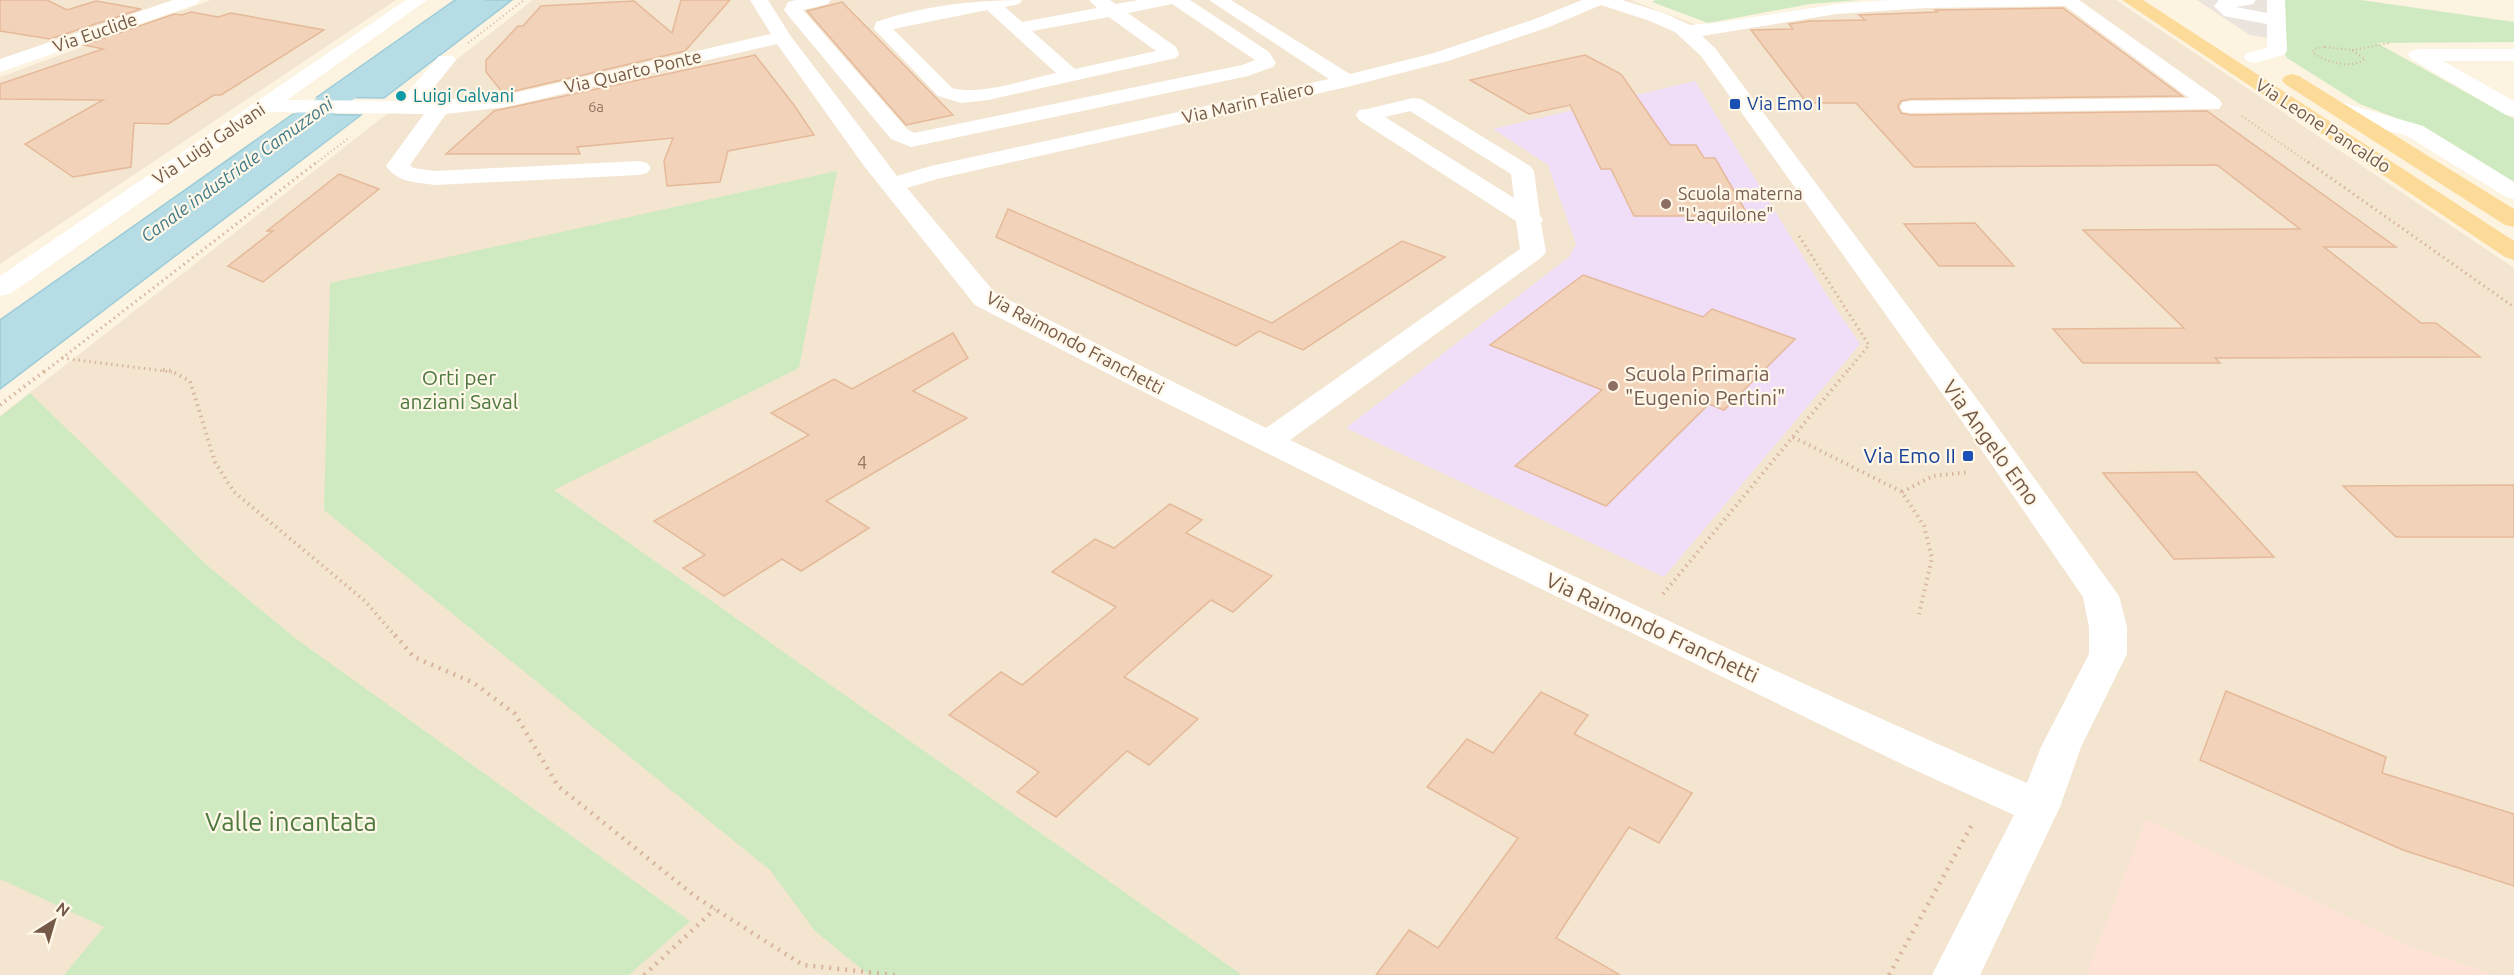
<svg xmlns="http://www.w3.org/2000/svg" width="2514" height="975" viewBox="0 0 2514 975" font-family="Ubuntu,sans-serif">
<rect width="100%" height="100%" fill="#fcf3e1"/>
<g fill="#f4e5d0">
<path d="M 0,0 L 176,0 L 0,62 Z"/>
<path d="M 211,0 L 396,0 L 0,264 L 0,77 Z"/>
<path d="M 533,0 L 1630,0 L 1705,28 L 1815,7 L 1908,0 L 2116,0 L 2514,268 L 2514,975 L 0,975 L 0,416 Z"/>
</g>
<path fill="#fde2d5" d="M 2146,819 L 2407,945 L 2495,975 L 2086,975 Z"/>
<path fill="#ebe4dd" d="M 2197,0 L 2268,0 L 2268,38 L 2250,35 Z"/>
<path fill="#f0def8" d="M 1695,81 L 1823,289 L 1860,344 L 1664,577 L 1346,428 L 1569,257 L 1576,244 L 1548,165 L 1493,129 Z"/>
<g fill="#cfeac0">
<path d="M 1655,0 L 1860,0 L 1810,4 L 1708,23 L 1652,2 Z"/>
<path d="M 2280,0 L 2361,0 L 2514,22 L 2514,42 L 2377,43 L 2514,119 L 2514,182 L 2434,133 L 2360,104 L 2287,58 L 2281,47 Z"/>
<path d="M 837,171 L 799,368 L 554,490 L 1242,975 L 869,975 L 815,931 L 770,870 L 324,510 L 330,283 Z"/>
<path d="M 30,393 L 209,567 L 295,638 L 690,921 L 629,975 L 64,975 L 104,927 L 0,879 L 0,417 Z"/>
</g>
<g fill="#b6dde6" stroke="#9cccd8" stroke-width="1.5">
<path d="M 455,0 L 512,0 L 384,98 L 317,97 Z"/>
<path d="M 293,114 L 361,115 L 0,389 L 0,320 Z"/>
</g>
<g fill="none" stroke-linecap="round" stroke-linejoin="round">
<path fill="#b6dde6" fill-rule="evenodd" d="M 457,0 L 485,0 L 482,5 L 275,157 L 264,159 L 253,157 L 249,150 L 253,143 Z"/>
</g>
<g fill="#f2d2b9" stroke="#e5b999" stroke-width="1.5">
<path d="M 0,0 L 47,0 L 67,10 L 96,1 L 141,9 L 50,39 L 0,31 Z"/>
<path d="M 681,0 L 730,0 L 685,51 L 506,93 L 503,93 L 486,72 L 486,60 L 518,26 L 523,26 L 541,6 L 634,1 L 672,33 Z"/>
<path d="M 842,2 L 953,115 L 906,125 L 807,11 Z"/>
<path d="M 2063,8 L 2182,96 L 1911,99 L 1901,101 L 1898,106 L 1901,113 L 1911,115 L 2207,111 L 2396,247 L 2324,247 L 2421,323 L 2436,323 L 2480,357 L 2215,358 L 2220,363 L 2083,363 L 2053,329 L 2184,328 L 2083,230 L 2300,229 L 2217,165 L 1914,167 L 1856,103 L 1807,103 L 1751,30 L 1793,29 L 1789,24 L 1810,21 L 1865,20 L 1859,15 L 1937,12 L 1935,10 Z"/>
<path d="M 191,12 L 218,17 L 231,13 L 324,30 L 221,95 L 214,95 L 168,124 L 134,123 L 131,167 L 73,177 L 25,144 L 103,100 L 0,99 L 0,84 L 103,49 L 84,45 L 174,14 L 182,15 Z"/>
<path d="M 755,55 L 794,105 L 814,135 L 728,151 L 720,182 L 667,186 L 664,161 L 673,138 L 577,147 L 580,154 L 446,154 L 494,111 Z"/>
<path d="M 1585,55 L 1621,74 L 1670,145 L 1696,145 L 1704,158 L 1715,158 L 1752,222 L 1701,222 L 1697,216 L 1634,216 L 1611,169 L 1601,169 L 1570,105 L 1529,114 L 1470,80 Z"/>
<path d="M 339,174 L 379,189 L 263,282 L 228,266 L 273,231 L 267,231 Z"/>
<path d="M 1008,209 L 1272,323 L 1402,241 L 1445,257 L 1303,350 L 1259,331 L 1236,346 L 996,237 Z"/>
<path d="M 1975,223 L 2014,266 L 1939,266 L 1904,224 Z"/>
<path d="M 1583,275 L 1703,317 L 1712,309 L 1795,339 L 1724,410 L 1709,404 L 1606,506 L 1515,466 L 1602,390 L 1490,345 Z"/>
<path d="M 953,333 L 968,358 L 913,391 L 967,418 L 826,501 L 869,528 L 801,571 L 782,559 L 724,596 L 683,568 L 705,555 L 654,521 L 809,435 L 771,413 L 834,379 L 852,389 Z"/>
<path d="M 2196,472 L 2274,557 L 2174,559 L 2103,473 Z"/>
<path d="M 2514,485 L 2514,537 L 2396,537 L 2343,486 Z"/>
<path d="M 1170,504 L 1202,520 L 1186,533 L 1272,576 L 1233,612 L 1211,600 L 1124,677 L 1198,719 L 1149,765 L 1127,751 L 1056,817 L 1017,792 L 1039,772 L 949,715 L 1001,672 L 1022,685 L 1116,607 L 1052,572 L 1095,539 L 1114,548 Z"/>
<path d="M 2226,691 L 2386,757 L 2382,773 L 2514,814 L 2514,886 L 2403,850 L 2200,760 Z"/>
<path d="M 1541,692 L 1588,715 L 1574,734 L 1692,793 L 1659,843 L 1629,827 L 1556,938 L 1620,975 L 1376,975 L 1409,930 L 1438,948 L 1518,838 L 1427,787 L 1467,739 L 1493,753 Z"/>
</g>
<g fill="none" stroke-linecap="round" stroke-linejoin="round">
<g stroke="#d7b59c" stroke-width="2" stroke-dasharray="1 3" stroke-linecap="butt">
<path d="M 468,43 L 524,0"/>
<path d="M 2325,47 L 2352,50 L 2365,59 C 2351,70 2327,62 2313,53 L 2314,49 Z"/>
<path d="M 2352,50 L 2390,43"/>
<path d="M 2242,116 L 2310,164"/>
<path d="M 315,164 L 350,137"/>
</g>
<g stroke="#d7b59c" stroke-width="3" stroke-dasharray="1.5 4" stroke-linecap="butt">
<path d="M 2308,162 L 2514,307"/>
<path d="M 1799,236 L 1869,345 L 1847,372"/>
<path d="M 62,358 L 172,372"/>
<path d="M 44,372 L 317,162"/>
</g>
<g stroke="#d7b59c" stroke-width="4" stroke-dasharray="1.5 4.5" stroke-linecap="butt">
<path d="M 163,370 L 171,371 L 190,381 L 215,462 L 234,492 L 365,601 L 396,637"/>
<path d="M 0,405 L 46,370"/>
<path d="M 1793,437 L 1902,492 L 1924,526 L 1932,558 L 1919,614"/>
<path d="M 1902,492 L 1933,476 L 1969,472"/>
<path d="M 1663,594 L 1848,370"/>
</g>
<g stroke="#d7b59c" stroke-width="4.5" stroke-dasharray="2 6" stroke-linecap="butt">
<path d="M 395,635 L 414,657 L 474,683 L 515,714 L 558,786 L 696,897 L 803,965 L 895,975"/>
<path d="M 644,975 L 715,909"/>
<path d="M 1889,975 L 1974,821"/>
</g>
<g fill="#fff" fill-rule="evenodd">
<path d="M 173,0 L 200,0 L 197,4 L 0,72 L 0,59 Z"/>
<path d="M 406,0 L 427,0 L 287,100 L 400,101 L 439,56 L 453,56 L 456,60 L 423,101 L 506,95 L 771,34 L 750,0 L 768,0 L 790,35 L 897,176 L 931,166 L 1329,79 L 1209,0 L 1231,0 L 1350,74 L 1434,53 L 1535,19 L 1582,0 L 1622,0 L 1664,13 L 1690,25 L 1715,23 L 1837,4 L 1889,0 L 2079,0 L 2219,99 L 2222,104 L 2219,109 L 1911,113 L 1903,112 L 1900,107 L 1903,102 L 1911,101 L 2189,98 L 2065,6 L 1926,8 L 1837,14 L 1702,36 L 1715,48 L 1983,407 L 2119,596 L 2127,627 L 2127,654 L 2081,747 L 2060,807 L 1980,975 L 1932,975 L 2014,815 L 1906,766 L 1498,568 L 1132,386 L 975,305 L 864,166 L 777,44 L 506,107 L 446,114 L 410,165 L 413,168 L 435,171 L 639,161 L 647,163 L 651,168 L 647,173 L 639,175 L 435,185 C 416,182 398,183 386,166 L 424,114 L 269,112 L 10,294 L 0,296 L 0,276 ZM 1601,5 L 1650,21 L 1675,32 L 1701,56 L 1961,420 L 2083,597 L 2089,627 L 2089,654 L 2041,747 L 2027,783 C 1778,676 1534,557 1290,440 L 1542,257 L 1546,252 L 1541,223 L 1543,220 L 1540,216 L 1534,171 L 1530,166 L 1421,99 L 1413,98 L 1367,109 L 1359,110 L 1356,115 L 1359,120 L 1516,221 L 1520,249 L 1266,428 L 995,293 L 907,188 L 937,179 L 1347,87 L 1448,61 L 1549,27 ZM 1410,111 L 1511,174 L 1514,198 L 1385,117 Z"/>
<path d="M 796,0 L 831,0 L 828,4 L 803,10 L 907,129 L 914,133 L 1242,65 L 1255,60 L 1172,4 L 1128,13 L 1176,47 L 1179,54 L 1176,58 L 988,100 L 961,103 L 938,96 L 874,29 L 876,22 C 922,6 974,0 1022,0 L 1019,4 L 1005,7 L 1022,22 L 1097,8 L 1089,0 L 1110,0 L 1116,4 L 1139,0 L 1190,0 L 1269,52 L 1276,63 L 1273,67 L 1248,76 L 911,147 L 891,139 L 787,14 L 784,10 L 788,2 ZM 987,10 L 1056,73 C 1027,79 980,96 952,88 L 893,29 ZM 1109,17 L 1156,51 L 1075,69 L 1032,31 Z"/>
<path d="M 2219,0 L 2256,0 L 2253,4 L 2236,7 L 2267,13 L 2267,0 L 2285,0 L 2287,51 L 2284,55 L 2254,63 L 2247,61 L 2244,57 L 2247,53 L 2267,48 L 2267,24 L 2224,16 L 2214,6 Z"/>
<path d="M 2418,49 L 2514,49 L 2514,61 L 2443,61 L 2514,101 L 2514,116 L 2506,115 L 2411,59 L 2408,55 L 2411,51 Z"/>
<path d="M 2337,101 L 2423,126 L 2514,182 L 2514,199 L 2506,197 L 2407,136 L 2329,112 L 2326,107 L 2329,102 Z"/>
</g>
<g fill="#fcdb99" fill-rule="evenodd">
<path d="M 2122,0 L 2143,0 L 2514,241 L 2514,260 L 2505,257 Z"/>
<path d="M 2292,74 L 2299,76 L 2514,209 L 2514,227 L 2505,225 L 2285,84 L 2282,80 L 2285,76 Z"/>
</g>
</g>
<circle fill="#0f9aa8" stroke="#fff7e8" stroke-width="2" cx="401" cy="96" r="6"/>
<g fill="#1a4fb4" stroke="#fff7e8" stroke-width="2">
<rect x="1729" y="98" width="12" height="12" rx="3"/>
<rect x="1962" y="450" width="12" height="12" rx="3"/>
</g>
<g fill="#8d6e63" stroke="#fff7e8" stroke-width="2">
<circle cx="1666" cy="204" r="6"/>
<circle cx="1613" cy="386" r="6"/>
</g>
<g text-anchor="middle" stroke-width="4.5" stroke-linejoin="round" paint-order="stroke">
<g font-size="15" fill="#947764">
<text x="596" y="112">6a</text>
</g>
<g font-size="18" fill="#745948" stroke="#fff7e8">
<text transform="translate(95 33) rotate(-19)" y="6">Via Euclide</text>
<text transform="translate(633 72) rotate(-13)" y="6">Via Quarto Ponte</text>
<text transform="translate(1248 103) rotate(-13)" y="6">Via Marin Faliero</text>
<text transform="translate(2323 126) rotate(33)" y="6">Via Leone Pancaldo</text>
<text transform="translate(209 144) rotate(-34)" y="6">Via Luigi Galvani</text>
<text transform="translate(1075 343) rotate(28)" y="6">Via Raimondo Franchetti</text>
</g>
<g font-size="18" fill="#0d838f" stroke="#fff7e8" text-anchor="start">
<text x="413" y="102">Luigi Galvani</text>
</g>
<g font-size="18" fill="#164399" stroke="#fff7e8" text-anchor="start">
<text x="1747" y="110">Via Emo I</text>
</g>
<g font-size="18" font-style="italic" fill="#417a88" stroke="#fff7e8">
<text transform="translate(237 170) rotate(-36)" y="6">Canale industriale Camuzzoni</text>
</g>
<g font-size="18" fill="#785e54" stroke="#fff7e8" text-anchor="start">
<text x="1678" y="200">Scuola materna<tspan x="1678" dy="21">"L'aquilone"</tspan></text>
</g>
<g font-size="18" fill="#947764">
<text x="862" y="469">4</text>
</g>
<g font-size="21" fill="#785e54" stroke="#fff7e8" text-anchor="start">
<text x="1625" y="381">Scuola Primaria<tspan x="1625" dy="24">"Eugenio Pertini"</tspan></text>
</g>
<g font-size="21" fill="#4e7a40" stroke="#fff7e8">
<text x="459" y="385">Orti per<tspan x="459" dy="24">anziani Saval</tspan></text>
</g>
<g font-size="21" fill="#745948" stroke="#fff7e8">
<text transform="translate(1991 443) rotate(54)" y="7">Via Angelo Emo</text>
<text transform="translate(1652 628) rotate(25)" y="7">Via Raimondo Franchetti</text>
</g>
<g font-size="21" fill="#164399" stroke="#fff7e8" text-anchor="end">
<text x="1956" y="463">Via Emo II</text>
</g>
<g font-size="26" fill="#4e7a40" stroke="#fff7e8">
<text x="291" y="831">Valle incantata</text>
</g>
</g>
<g transform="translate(54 921) rotate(37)" stroke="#fff7e8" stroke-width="4.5" paint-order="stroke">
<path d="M0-4.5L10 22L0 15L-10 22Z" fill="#745948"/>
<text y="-9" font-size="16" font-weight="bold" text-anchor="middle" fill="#745948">N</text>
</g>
</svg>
